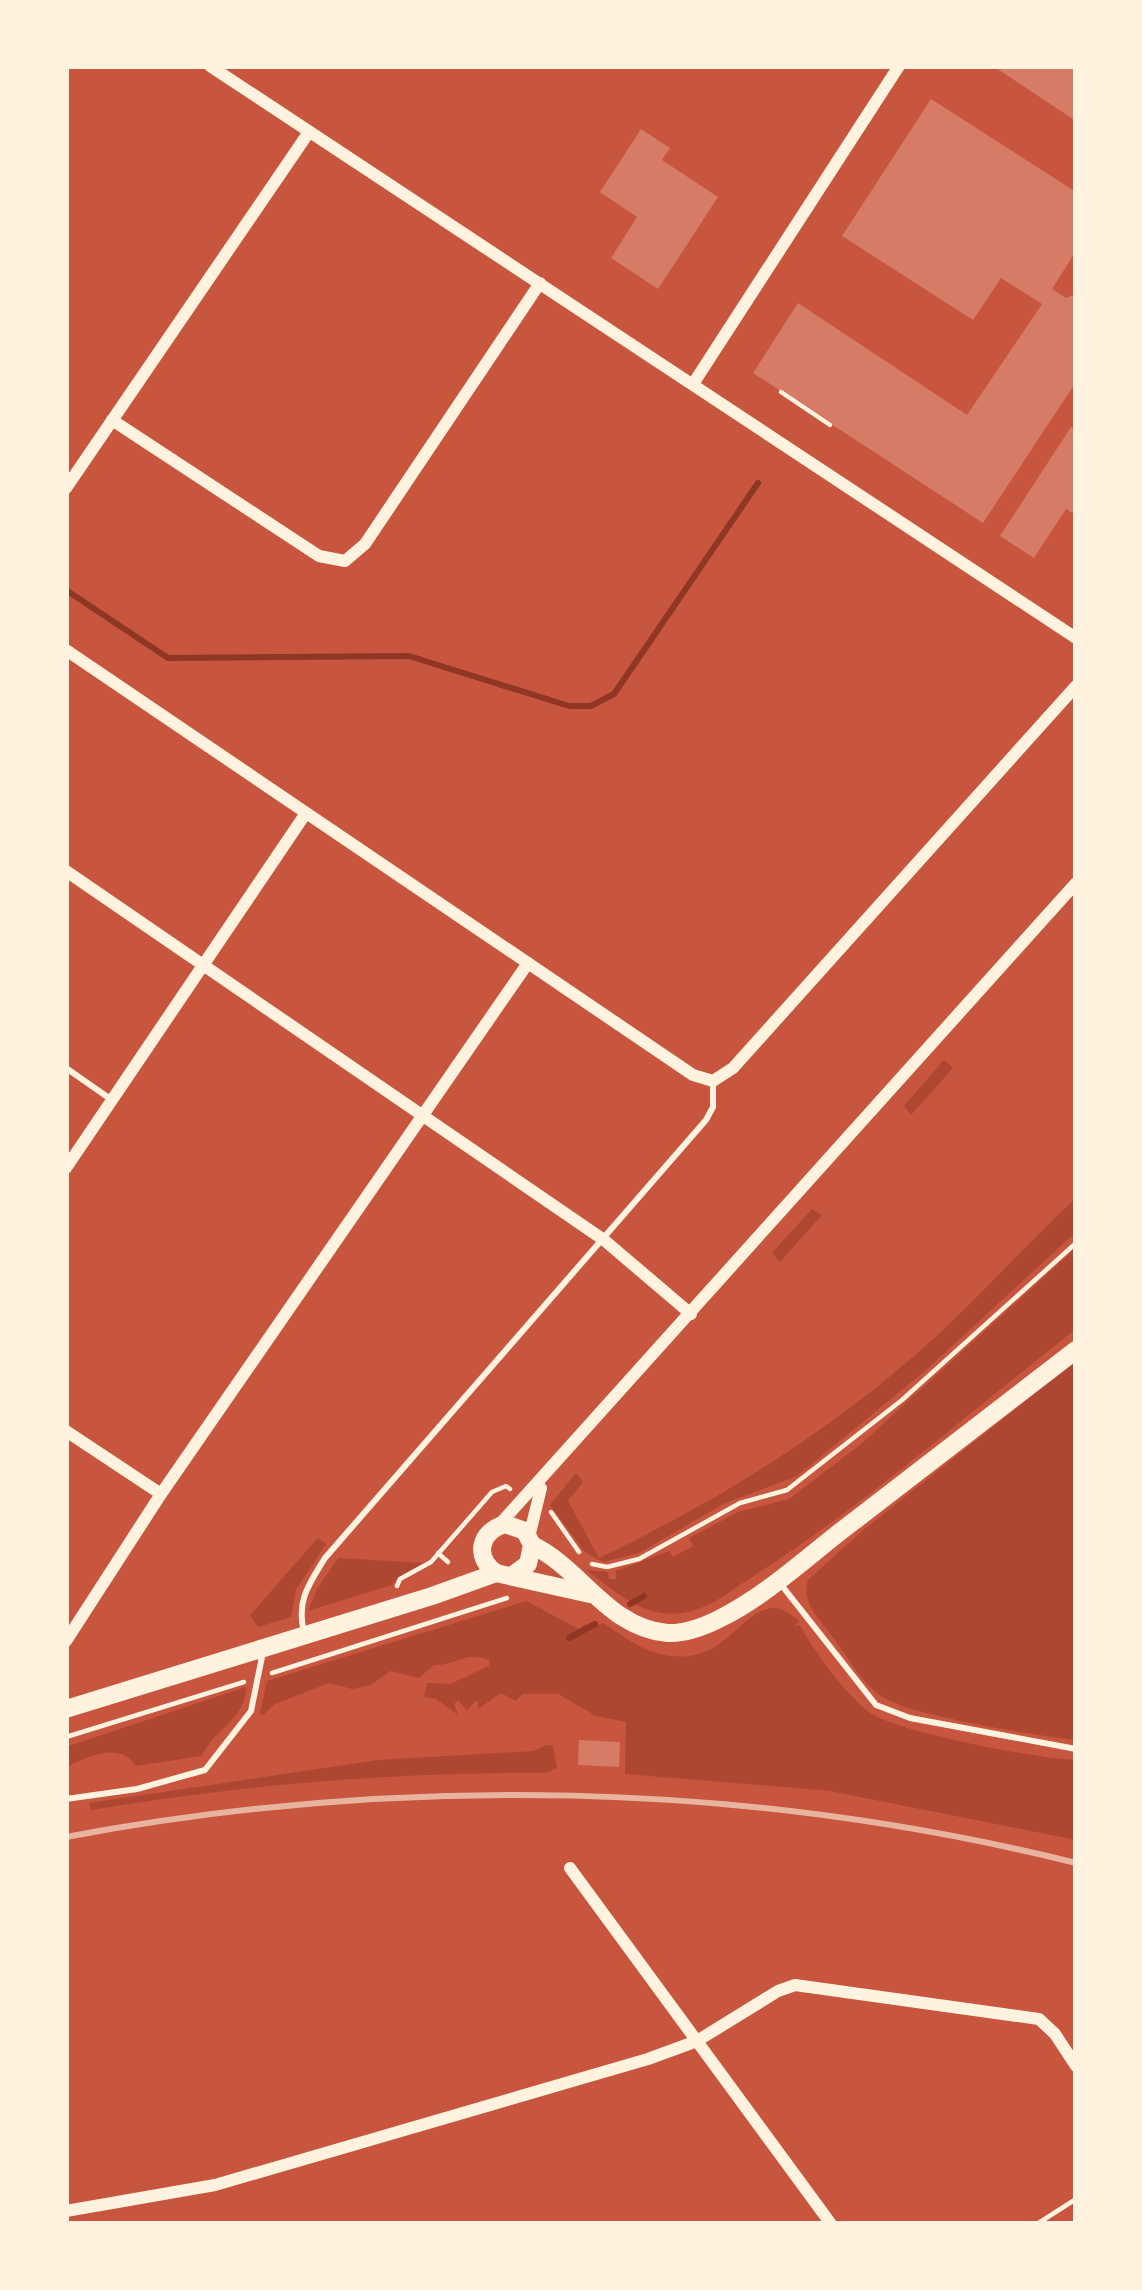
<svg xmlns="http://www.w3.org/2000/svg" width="1142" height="2290" viewBox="0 0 1142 2290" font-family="Ubuntu,sans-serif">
<rect width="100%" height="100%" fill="#c8553d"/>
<g fill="#ae4732">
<path d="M 944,1060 L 953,1068 L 911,1115 L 904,1106 Z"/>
<path d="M 1076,1198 L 1076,1232 L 926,1370 L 797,1476 L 725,1503 L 639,1553 L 603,1562 L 585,1552 L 550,1505 L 576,1473 L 583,1482 L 568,1501 L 599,1558 C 718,1501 833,1430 931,1341 C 981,1296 1026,1244 1076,1198 Z"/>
<path d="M 812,1209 L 822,1215 L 780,1262 L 772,1253 Z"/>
<path d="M 1076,1248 L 1076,1329 C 971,1411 868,1502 755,1575 C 733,1589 710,1609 683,1613 C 643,1619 615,1591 586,1570 L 608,1572 L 609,1579 L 616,1579 L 616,1571 L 669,1551 L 673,1557 L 693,1546 L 689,1538 L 738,1512 L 789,1499 L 861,1444 Z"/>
<path d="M 1076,1361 L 1076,1740 C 1038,1736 916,1716 886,1699 C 863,1686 848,1657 832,1636 C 819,1619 801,1602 808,1580 L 862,1531 Z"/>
<path d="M 318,1538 L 326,1544 L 296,1590 L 291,1617 L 258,1627 L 250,1615 Z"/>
<path d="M 431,1557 C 419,1569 401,1571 392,1585 L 308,1611 L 317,1589 L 338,1558 L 424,1563 Z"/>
<path d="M 526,1601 L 579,1629 L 584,1624 L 591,1628 L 603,1623 C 619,1633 635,1646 653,1652 C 723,1674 737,1609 774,1608 C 784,1608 791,1615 799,1621 L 794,1626 L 800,1625 C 812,1649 847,1696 869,1712 C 896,1732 1039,1759 1076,1760 L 1076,1840 L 830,1791 L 625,1774 L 626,1722 L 596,1716 L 558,1694 L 522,1694 L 516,1701 L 501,1693 L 478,1709 L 478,1701 L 474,1702 L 467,1711 L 458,1700 L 454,1704 L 458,1715 L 436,1699 L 424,1697 L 427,1683 L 450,1684 L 489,1666 L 490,1661 C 467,1649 456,1666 434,1665 L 419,1678 L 390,1671 L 371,1685 L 352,1689 L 329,1683 L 275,1704 L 263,1715 L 260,1713 L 267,1681 Z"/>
<path d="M 246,1687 C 245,1721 214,1728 202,1756 L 136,1766 C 120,1741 89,1756 66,1767 L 66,1747 Z"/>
<path d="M 547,1745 L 553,1746 L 557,1768 L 545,1773 C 392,1772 242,1785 91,1810 L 89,1803 L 378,1760 L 533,1751 Z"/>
</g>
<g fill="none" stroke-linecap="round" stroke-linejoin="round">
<g stroke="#8f3625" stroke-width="6">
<path d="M 66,590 L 168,658 L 409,656 L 569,706 L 591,706 L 614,694 L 758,483"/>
<path d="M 630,1604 L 644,1596"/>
<path d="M 569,1638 L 595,1624"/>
</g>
</g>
<g fill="#d67c66">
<path d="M 993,66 L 1076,66 L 1076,121 Z"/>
<path d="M 931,99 L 1076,192 L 1076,251 L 1052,289 L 1066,298 L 1076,294 L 1076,382 L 983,523 L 753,373 L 798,303 L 967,415 L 1042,304 L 1001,278 L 973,320 L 842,236 Z"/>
<path d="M 641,129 L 670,148 L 662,160 L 718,197 L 658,289 L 611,258 L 637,217 L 600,192 Z"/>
<path d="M 1071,427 L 1076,430 L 1076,515 L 1066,509 L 1034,558 L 1000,536 Z"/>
<path d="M 579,1740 L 620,1742 L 619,1767 L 578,1765 Z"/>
</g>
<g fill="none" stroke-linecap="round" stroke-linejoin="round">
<g stroke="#fff3e0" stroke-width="4.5">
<path d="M 781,392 L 830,425"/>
<path d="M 551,1512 L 579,1552"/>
<path d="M 438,1553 L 448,1562"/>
<path d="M 592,1564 L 607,1567 L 639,1559 L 740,1503 L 787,1490 L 902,1400 L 1076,1243"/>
<path d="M 397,1586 L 400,1579 L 431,1562 L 492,1492 L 506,1486 L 510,1489"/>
<path d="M 272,1673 L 507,1598"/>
<path d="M 66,1737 L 244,1682"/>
<path d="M 1037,2224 L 1076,2199"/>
</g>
<g stroke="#fff3e0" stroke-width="6">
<path d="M 66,1068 L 109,1098"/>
<path d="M 779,1582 L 876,1705 L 910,1718 L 1076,1749"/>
<path d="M 304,1632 C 296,1601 309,1584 325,1558 L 706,1120 L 713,1107 L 713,1083"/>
<path d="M 66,1799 L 137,1789 L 205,1770 L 251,1711 L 263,1652"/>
</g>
<g stroke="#fff3e0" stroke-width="12">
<path d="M 210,66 L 1076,638"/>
<path d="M 693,384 L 899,66"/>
<path d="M 112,420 L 319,556 L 345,561 L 365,544 L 540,283"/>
<path d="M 66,488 L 309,132"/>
<path d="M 66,650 L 693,1075 L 713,1081 L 733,1068 L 1076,686"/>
<path d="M 66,871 L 604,1240 L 691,1314"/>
<path d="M 66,1168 L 306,813"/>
<path d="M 66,1431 L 161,1494"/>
<path d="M 499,1525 L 1076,883"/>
<path d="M 529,1537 L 541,1488"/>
<path d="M 66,1641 L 161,1494 L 528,963"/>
<path d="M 570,1868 L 831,2224"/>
<path d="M 66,2211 L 215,2185 L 648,2059 L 697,2041 L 778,1991 L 795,1985 L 1039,2019 L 1055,2034 L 1076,2066"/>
</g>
<g stroke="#fff3e0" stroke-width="18">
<path d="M 532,1545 C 581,1568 608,1628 667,1633 C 685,1634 703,1627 719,1619 C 764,1597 805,1559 845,1528 C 922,1469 999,1410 1076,1350"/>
<path d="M 496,1573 C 474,1557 479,1532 505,1524 L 525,1531 L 532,1545 L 528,1564 L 513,1575"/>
<path d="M 66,1709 L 432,1596 L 496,1573 L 590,1594"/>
</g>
<path stroke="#e9b49f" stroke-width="6" d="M 66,1837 C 400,1774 746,1781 1076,1863"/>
</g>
<rect width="1142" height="2290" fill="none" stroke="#fff3e0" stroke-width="138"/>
</svg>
